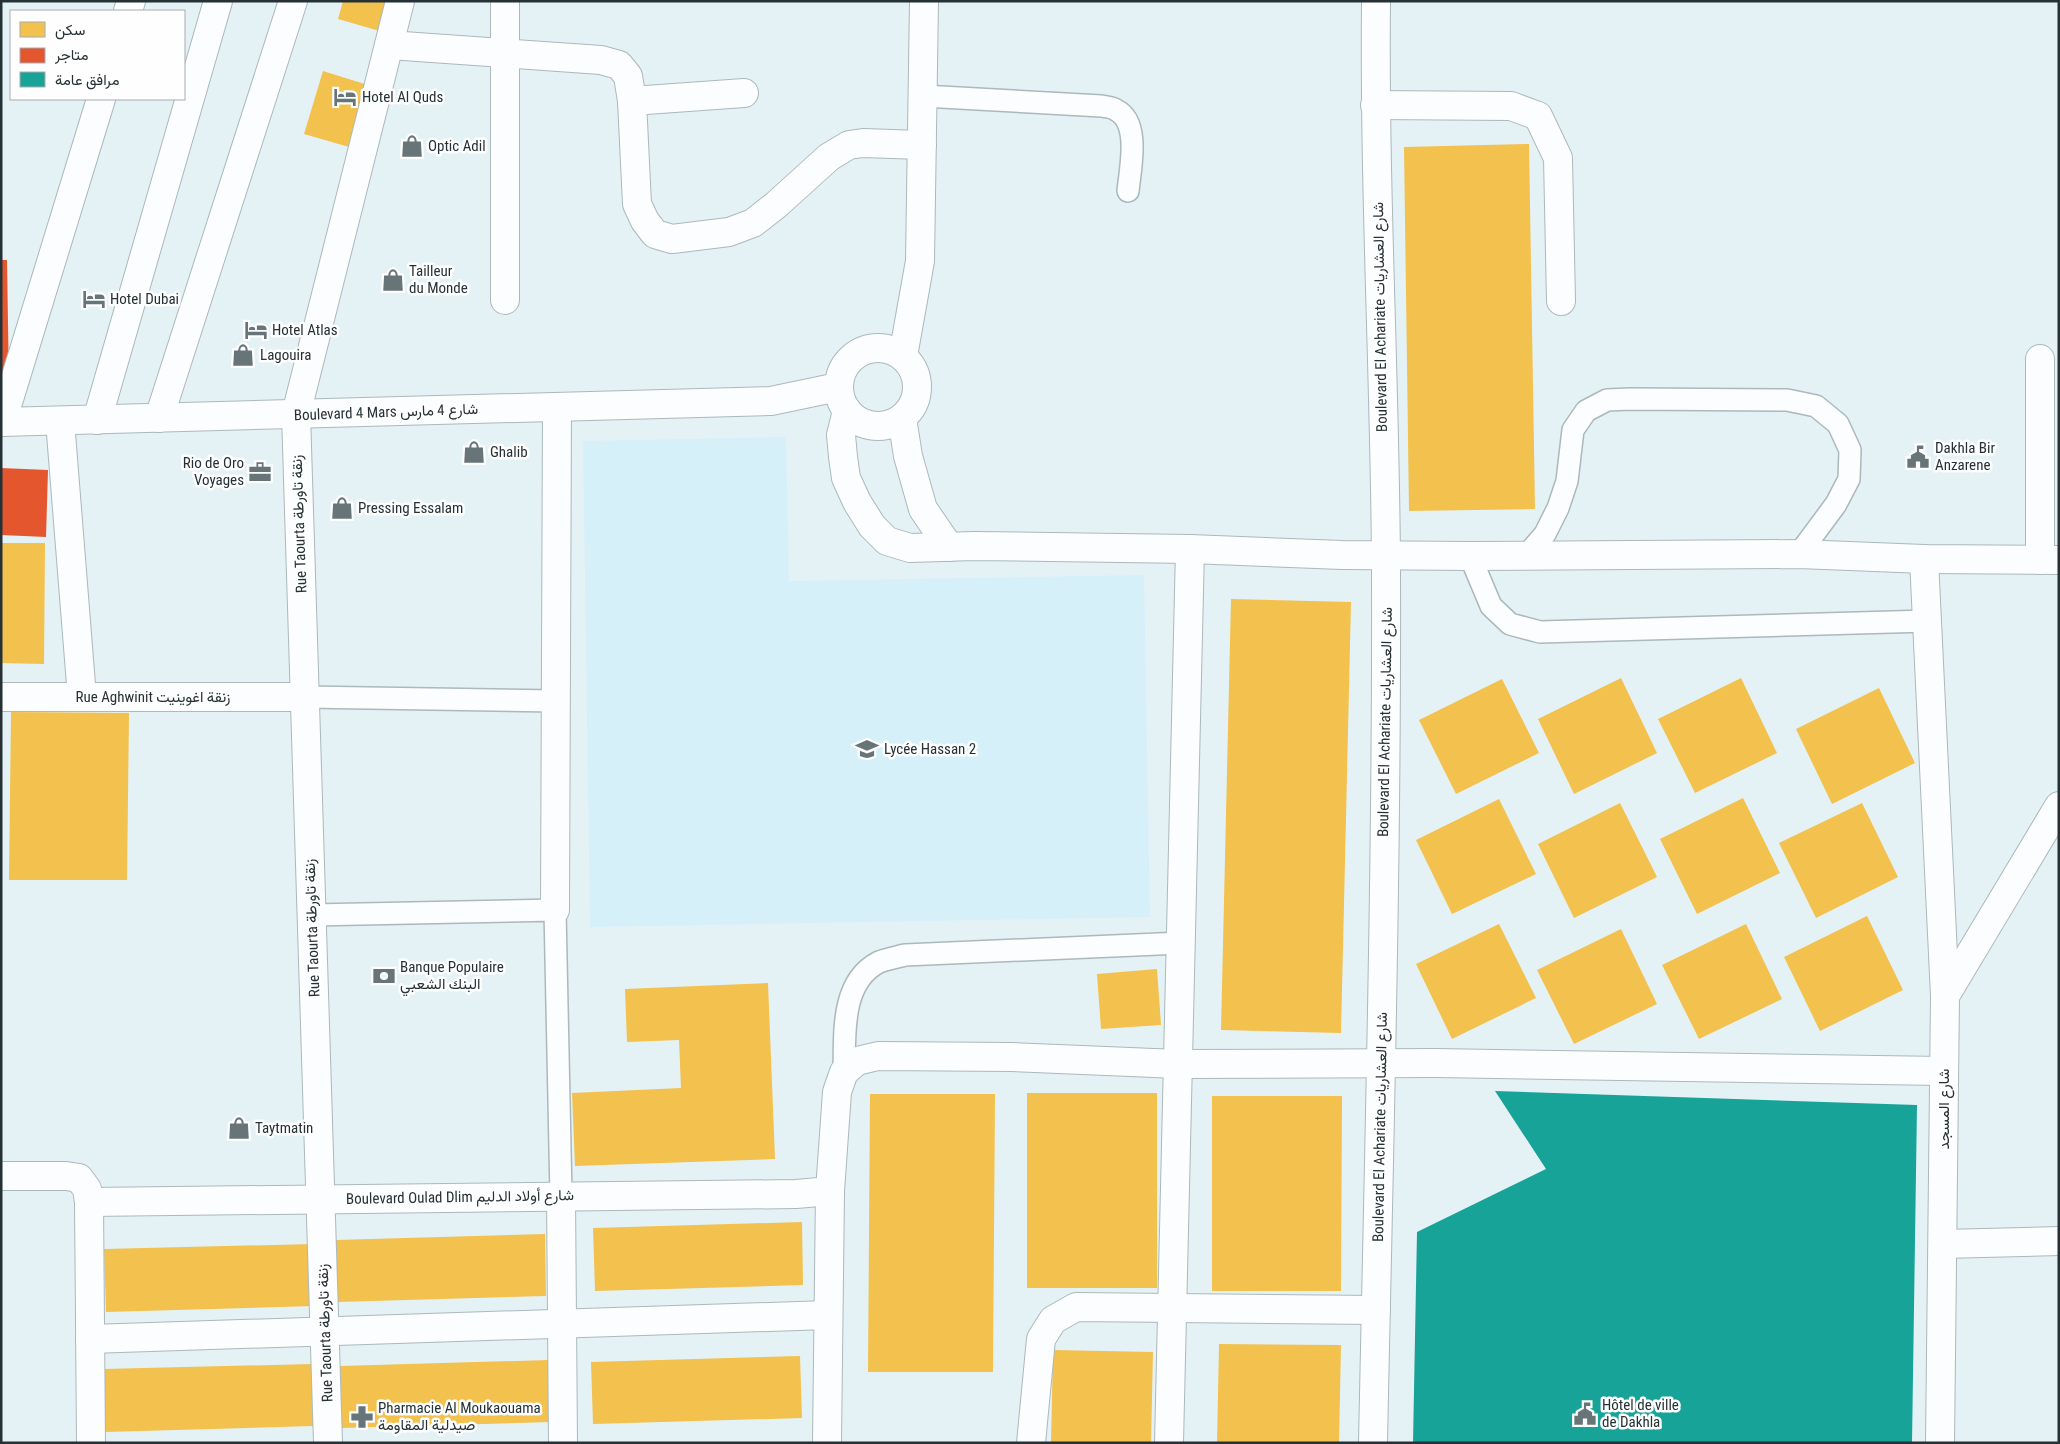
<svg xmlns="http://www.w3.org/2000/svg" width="2060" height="1444" viewBox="0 0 2060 1444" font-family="'Roboto Condensed',Vazirmatn,sans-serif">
<rect width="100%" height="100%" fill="#e4f2f6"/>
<path fill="#d5f0f9" d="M 786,437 L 789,581 L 1144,575 L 1150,917 L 590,927 L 583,441 Z"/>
<g fill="#f2c14e">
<path d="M 343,1 L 393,1 L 383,32 L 338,19 Z"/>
<path d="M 323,71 L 368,85 L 349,147 L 304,134 Z"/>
<path d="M 1529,144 L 1535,509 L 1409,511 L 1404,147 Z"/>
<path d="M 1,543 L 45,543 L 44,664 L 1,663 Z"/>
<path d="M 1231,599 L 1351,602 L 1341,1033 L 1221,1030 Z"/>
<path d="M 1621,678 L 1657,753 L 1574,794 L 1538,719 Z"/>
<path d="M 1741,678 L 1777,753 L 1695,793 L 1658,719 Z"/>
<path d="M 1502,679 L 1539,753 L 1456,794 L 1419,720 Z"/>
<path d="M 1879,688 L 1915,763 L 1832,804 L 1796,729 Z"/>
<path d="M 11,712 L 129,713 L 127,880 L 9,880 Z"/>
<path d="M 1743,798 L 1780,873 L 1697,914 L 1660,839 Z"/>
<path d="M 1499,799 L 1536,874 L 1452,914 L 1416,840 Z"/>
<path d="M 1620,803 L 1657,877 L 1574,918 L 1538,844 Z"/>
<path d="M 1862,803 L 1898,877 L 1816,918 L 1779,843 Z"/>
<path d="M 1867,916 L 1903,990 L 1820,1031 L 1784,957 Z"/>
<path d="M 1499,924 L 1536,998 L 1452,1039 L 1416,964 Z"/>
<path d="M 1746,924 L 1782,999 L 1699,1039 L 1662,965 Z"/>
<path d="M 1621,929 L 1657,1004 L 1574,1044 L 1537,970 Z"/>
<path d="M 1157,969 L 1161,1025 L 1101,1029 L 1097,974 Z"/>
<path d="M 768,983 L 775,1159 L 575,1166 L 572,1093 L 681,1088 L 679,1040 L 627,1042 L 625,989 Z"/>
<rect x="1027" y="1093" width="130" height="195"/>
<path d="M 870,1094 L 995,1094 L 993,1372 L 868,1372 Z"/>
<path d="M 1212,1096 L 1342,1096 L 1341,1291 L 1212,1291 Z"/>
<path d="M 802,1222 L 803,1285 L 595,1291 L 593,1228 Z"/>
<path d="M 545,1234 L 546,1296 L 338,1302 L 336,1240 Z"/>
<path d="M 313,1244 L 315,1306 L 106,1312 L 104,1249 Z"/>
<path d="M 1219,1344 L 1341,1345 L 1339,1443 L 1217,1443 Z"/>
<path d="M 1053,1350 L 1153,1352 L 1151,1443 L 1051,1443 Z"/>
<path d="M 800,1356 L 802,1418 L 593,1424 L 591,1362 Z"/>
<path d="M 549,1360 L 551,1422 L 342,1428 L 340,1366 Z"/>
<path d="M 312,1364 L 313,1426 L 105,1432 L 103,1369 Z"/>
</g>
<g fill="#e4572e">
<path d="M 1,260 L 7,260 L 9,386 L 1,386 Z"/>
<path d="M 1,468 L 48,470 L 46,537 L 1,535 Z"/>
</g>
<path fill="#17a398" d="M 1495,1091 L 1917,1105 L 1912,1443 L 1413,1443 L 1417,1232 L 1546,1169 Z"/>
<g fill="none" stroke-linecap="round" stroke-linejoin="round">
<defs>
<g id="lane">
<path d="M 923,96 L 1101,106 C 1106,107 1112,107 1116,110 C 1141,122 1130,170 1128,191"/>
<path d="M 1527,555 L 1545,534 L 1558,508 L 1567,481 L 1573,430 L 1586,411 L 1607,400 L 1630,399 L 1787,400 L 1816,406 L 1838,424 L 1850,450 L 1849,479 L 1836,504 L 1799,554"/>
<path d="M 1470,556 L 1491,606 L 1510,624 L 1540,632 L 1927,621"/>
<path d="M 305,697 L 556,701"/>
<path d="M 312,915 L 555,910 L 561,1196"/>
<path d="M 844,1072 C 845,1035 840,982 879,962 C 887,959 897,957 905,955 L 1181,943"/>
</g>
<g id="street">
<path d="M 128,11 L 131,1"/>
<path d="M 389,45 L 601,60 L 619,65 L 628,76 L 632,101 L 637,204 L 645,221 L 655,234 L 672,239 L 729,232 L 753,223 L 776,205 L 829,157 L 849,145 L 863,143 L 922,145"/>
<path d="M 632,101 L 744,93"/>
<path d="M 1375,105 L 1511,106 L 1538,116 L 1558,158 L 1561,301"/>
<path d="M 505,300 L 505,1"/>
<circle cx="878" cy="387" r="39"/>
<path d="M 903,356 L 920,261 L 924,1"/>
<path d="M 2040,359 L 2040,560"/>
<path d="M 847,411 L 841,435 L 843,457 L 846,478 L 857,502 L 872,526 L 887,541 L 910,548 L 974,546 L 1190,549 L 1342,555 L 1470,556 L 1799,554 L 1924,559 L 2059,560"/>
<path d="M 159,418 L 293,1"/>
<path d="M 902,418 L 908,456 L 923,509 L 949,547"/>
<path d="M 97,420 L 218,1"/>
<path d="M 60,421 L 82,697"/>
<path d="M 1,422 L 771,401 L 838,387"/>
<path d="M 2,422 L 101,99"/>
<path d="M 1924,559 L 1945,996"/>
<path d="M 1,697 L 305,697"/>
<path d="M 555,910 L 557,407"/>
<path d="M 1,1176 L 66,1176 L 79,1178 L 87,1189 L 89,1202 L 91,1443"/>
<path d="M 561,1196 L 563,1443"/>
<path d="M 89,1202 L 796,1194 L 830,1191"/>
<path d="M 1943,1244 L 2059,1241"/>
<path d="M 90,1339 L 828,1315"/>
<path d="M 328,1443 L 296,414 L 400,1"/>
<path d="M 827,1443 L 830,1191 L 837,1092 L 844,1072 L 857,1061 L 878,1056 L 1012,1057 L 1178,1064 L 1436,1063 L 1943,1071"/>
<path d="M 1031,1443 L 1041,1339 L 1053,1320 L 1076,1307 L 1376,1310"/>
<path d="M 1169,1443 L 1190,549"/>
<path d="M 1373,1443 C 1379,1151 1387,858 1386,566 C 1385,378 1374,190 1376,1"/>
</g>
<path id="secondary" d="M 1940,1443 L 1945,996 L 2059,806"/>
</defs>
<use href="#lane" stroke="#acb8bb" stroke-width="24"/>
<use href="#street" stroke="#acb8bb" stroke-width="30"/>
<use href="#secondary" stroke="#acb8bb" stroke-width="30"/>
<use href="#lane" stroke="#fbfdfe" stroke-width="21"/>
<use href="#street" stroke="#fbfdfe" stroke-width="28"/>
<use href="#secondary" stroke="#fbfdfe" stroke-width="28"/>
</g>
<defs>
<symbol id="hotel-bare" viewBox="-9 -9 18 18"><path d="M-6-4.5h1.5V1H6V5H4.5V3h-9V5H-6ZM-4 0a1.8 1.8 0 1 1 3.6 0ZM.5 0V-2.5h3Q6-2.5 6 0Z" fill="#687578" stroke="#fefefe" stroke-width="2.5" paint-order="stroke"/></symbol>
<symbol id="shop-bare" viewBox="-9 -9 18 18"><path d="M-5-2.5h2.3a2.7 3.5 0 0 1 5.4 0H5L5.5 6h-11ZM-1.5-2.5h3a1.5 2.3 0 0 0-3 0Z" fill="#687578" stroke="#fefefe" stroke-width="2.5" paint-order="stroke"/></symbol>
<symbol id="civic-bare" viewBox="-9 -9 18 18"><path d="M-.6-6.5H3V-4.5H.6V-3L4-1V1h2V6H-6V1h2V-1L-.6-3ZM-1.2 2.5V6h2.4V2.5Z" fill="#687578" stroke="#fefefe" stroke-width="2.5" paint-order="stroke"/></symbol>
<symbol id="office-bare" viewBox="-9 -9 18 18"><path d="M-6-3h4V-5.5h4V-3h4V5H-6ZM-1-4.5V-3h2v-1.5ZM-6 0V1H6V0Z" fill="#687578" stroke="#fefefe" stroke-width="2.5" paint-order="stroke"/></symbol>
<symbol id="school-bare" viewBox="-9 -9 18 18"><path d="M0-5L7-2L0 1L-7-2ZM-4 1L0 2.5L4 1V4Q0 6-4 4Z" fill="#687578" stroke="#fefefe" stroke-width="2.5" paint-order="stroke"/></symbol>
<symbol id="bank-bare" viewBox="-9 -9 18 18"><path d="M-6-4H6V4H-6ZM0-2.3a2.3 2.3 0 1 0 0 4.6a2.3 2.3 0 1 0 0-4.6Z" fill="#687578" stroke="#fefefe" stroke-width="2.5" paint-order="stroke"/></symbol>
<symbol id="pharmacy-bare" viewBox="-9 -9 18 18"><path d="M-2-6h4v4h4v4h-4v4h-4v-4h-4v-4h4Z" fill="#687578" stroke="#fefefe" stroke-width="2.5" paint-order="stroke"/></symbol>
</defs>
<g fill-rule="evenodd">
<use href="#hotel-bare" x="329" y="81" width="32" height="32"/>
<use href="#shop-bare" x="396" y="130" width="32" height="32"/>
<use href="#shop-bare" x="377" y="264" width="32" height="32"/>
<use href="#hotel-bare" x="78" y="283" width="32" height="32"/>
<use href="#hotel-bare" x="240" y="314" width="32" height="32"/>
<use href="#shop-bare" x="227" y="339" width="32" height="32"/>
<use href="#shop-bare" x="458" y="436" width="32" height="32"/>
<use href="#civic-bare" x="1902" y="441" width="32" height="32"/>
<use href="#office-bare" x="244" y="456" width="32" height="32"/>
<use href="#shop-bare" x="326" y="492" width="32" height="32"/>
<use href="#school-bare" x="851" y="733" width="32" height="32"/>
<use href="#bank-bare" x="368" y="960" width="32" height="32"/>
<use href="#shop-bare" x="223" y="1112" width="32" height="32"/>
<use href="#civic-bare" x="1569" y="1398" width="32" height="32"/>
<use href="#pharmacy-bare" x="346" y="1401" width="32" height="32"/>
</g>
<g text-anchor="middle" stroke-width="5" stroke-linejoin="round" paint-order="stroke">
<g font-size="15" fill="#253134" stroke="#fefefe" text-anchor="start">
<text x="362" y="102">Hotel Al Quds</text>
<text x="428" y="151">Optic Adil</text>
<text x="409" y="276">Tailleur<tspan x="409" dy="17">du Monde</tspan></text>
<text x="110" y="304">Hotel Dubai</text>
<text x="272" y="335">Hotel Atlas</text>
<text x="260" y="360">Lagouira</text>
<text x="1935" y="453">Dakhla Bir<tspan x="1935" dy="17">Anzarene</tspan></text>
<text x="490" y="457">Ghalib</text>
<text x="244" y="468" text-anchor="end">Rio de Oro<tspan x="244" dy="17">Voyages</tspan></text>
<text x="358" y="513">Pressing Essalam</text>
<text x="884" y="754">Lycée Hassan 2</text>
<text x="400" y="972">Banque Populaire<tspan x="400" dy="17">البنك الشعبي</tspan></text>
<text x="255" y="1133">Taytmatin</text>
<text x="1602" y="1410">Hôtel de ville<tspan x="1602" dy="17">de Dakhla</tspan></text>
<text x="378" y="1413">Pharmacie Al Moukaouama<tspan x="378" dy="17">صيدلية المقاومة</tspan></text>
</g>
<g font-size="15" fill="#253134" stroke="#fefefe">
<text transform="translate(1380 317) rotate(-91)" y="5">Boulevard El Achariate شارع العشاريات</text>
<text transform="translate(386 412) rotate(-2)" y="5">Boulevard 4 Mars شارع 4 مارس</text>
<text transform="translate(299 524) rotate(-92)" y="5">Rue Taourta زنقة تاورطة</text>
<text x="153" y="702">Rue Aghwinit زنقة اغوينيت</text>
<text transform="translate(1385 722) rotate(-89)" y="5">Boulevard El Achariate شارع العشاريات</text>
<text transform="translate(312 928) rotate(-92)" y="5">Rue Taourta زنقة تاورطة</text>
<text transform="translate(1944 1109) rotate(-90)" y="5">شارع المسجد</text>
<text transform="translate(1380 1127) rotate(-89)" y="5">Boulevard El Achariate شارع العشاريات</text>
<text transform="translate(460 1197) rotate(-1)" y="5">Boulevard Oulad Dlim شارع أولاد الدليم</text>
<text transform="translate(325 1333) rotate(-92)" y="5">Rue Taourta زنقة تاورطة</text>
</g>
</g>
<rect width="2060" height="1444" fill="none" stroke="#253134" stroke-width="5"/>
<rect x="10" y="10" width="175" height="90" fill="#fefefe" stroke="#a7acad"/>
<rect x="20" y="22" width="25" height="15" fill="#f2c14e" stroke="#a7acad"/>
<text x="55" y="35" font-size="15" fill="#253134">سكن</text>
<rect x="20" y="48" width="25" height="15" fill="#e4572e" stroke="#a7acad"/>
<text x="55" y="60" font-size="15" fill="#253134">متاجر</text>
<rect x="20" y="72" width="25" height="15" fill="#17a398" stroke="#a7acad"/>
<text x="55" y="85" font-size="15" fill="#253134">مرافق عامة</text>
</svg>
